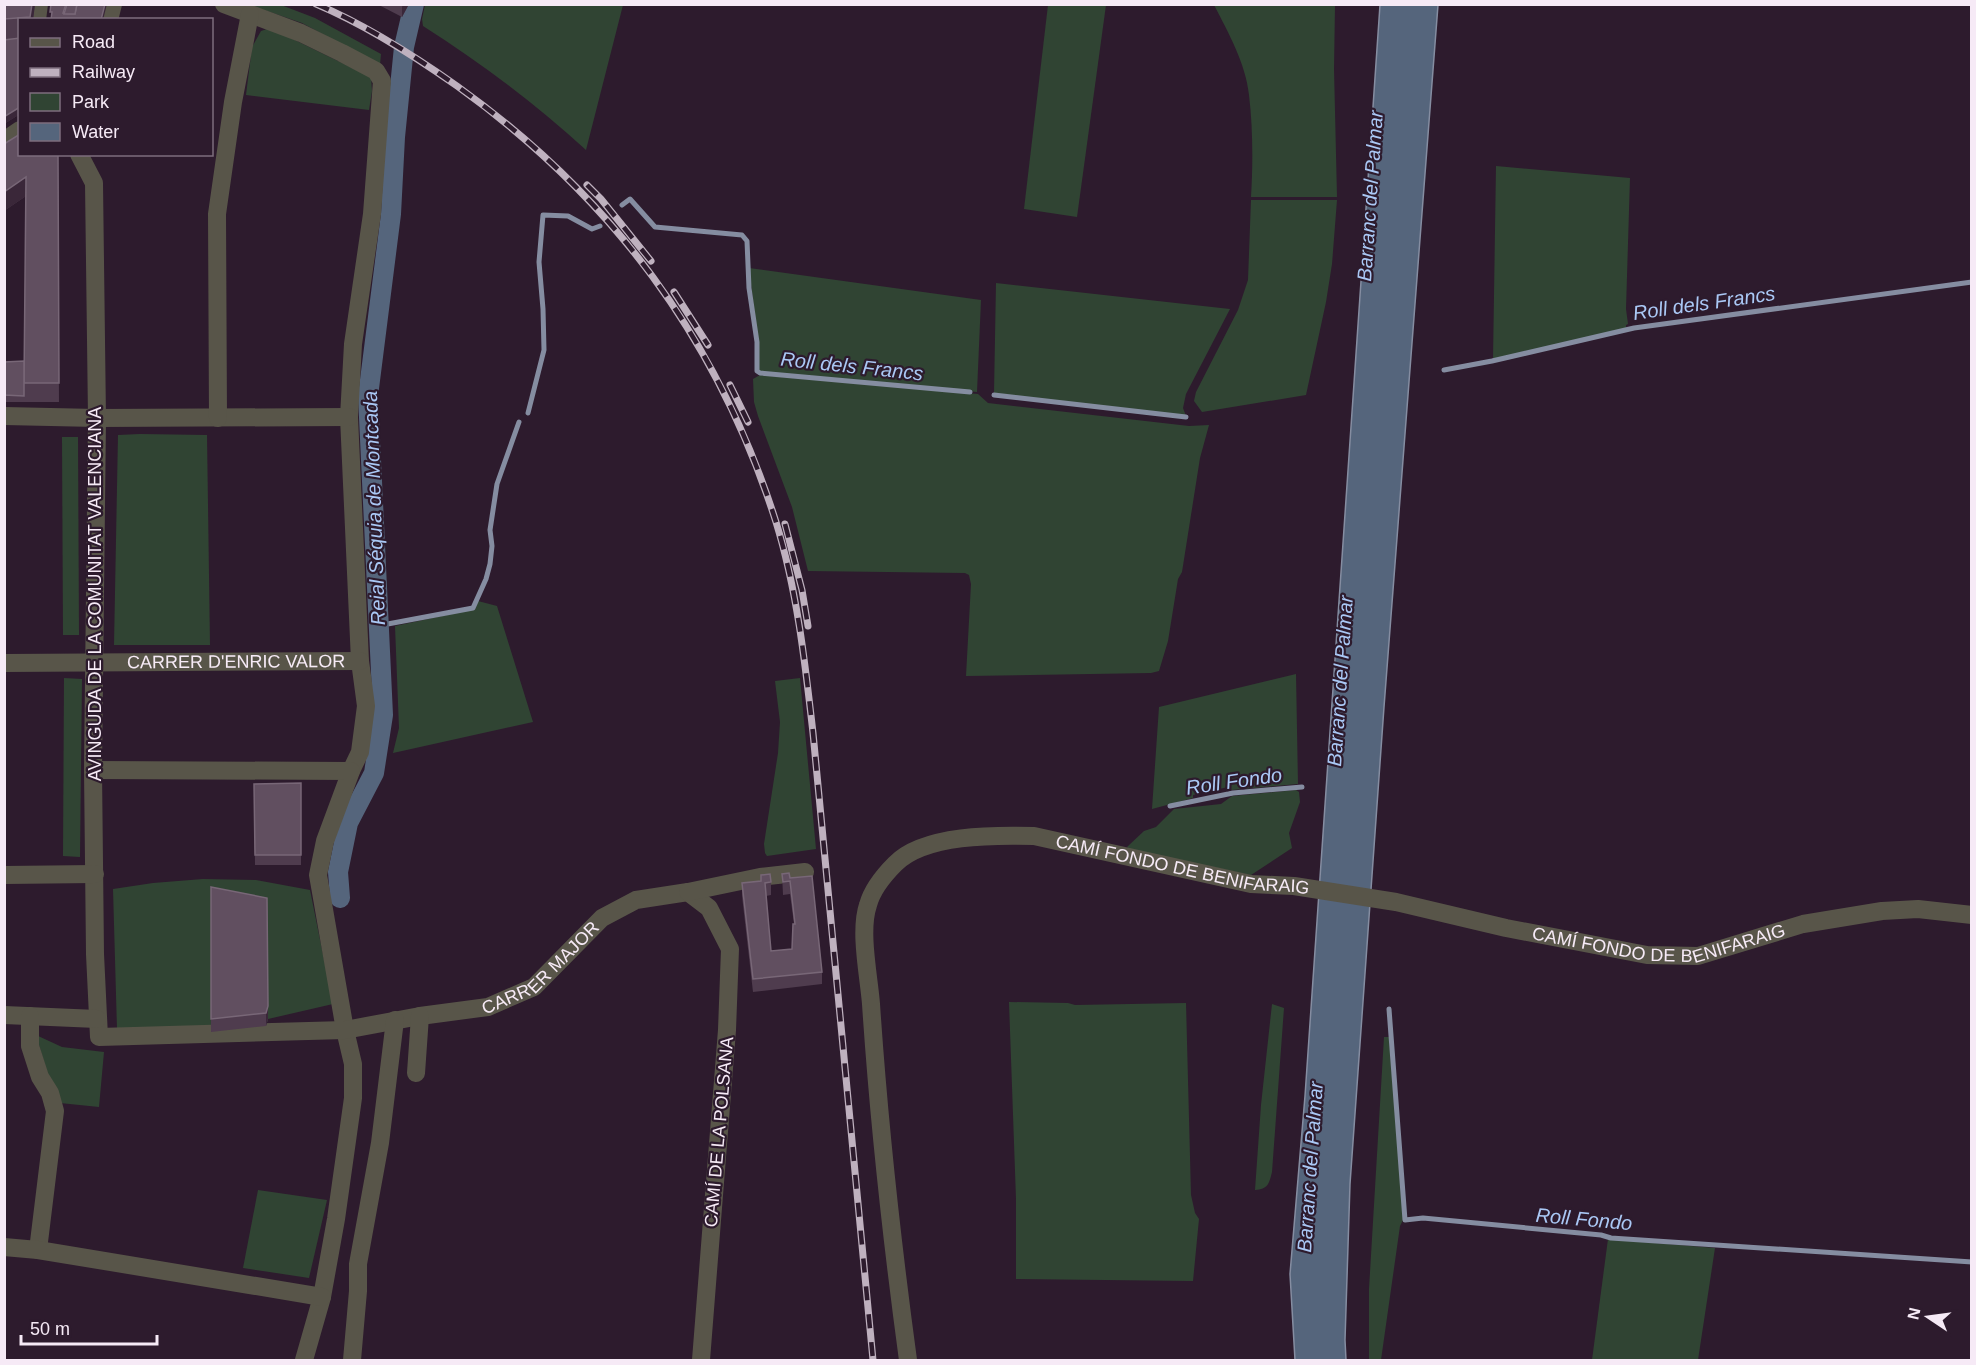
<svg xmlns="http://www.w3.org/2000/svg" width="1976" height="1365" viewBox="0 0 1976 1365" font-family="Arial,sans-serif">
<rect width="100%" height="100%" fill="#2d1b2d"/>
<g fill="#304433">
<path d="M 250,5 L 281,5 L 315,18 L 381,54 L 380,65 L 302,23 Z"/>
<path d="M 425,5 L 623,5 L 586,150 C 535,103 481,63 423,26 L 422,19 Z"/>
<path d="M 1048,5 L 1106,5 L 1077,217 L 1024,209 Z"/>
<path d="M 1214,5 L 1335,5 L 1334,69 L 1337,197 L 1251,197 C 1253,164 1253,128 1249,95 C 1246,64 1228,32 1214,5 Z"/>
<path d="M 270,28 L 371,77 L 372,91 L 369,110 L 246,95 L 252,47 L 261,31 Z"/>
<path d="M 1496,166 L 1630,178 L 1626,309 L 1628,324 L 1626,325 L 1626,328 L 1493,360 Z"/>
<path d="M 1251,200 L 1337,200 L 1332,264 L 1326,302 L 1306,395 L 1202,412 L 1194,401 L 1196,392 L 1238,310 L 1248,280 Z"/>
<path d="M 749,268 L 981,300 L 977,392 L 761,372 L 758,370 L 758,341 Z"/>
<path d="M 996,283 L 1230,309 L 1186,394 L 1183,408 L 1186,416 L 994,393 Z"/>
<path d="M 760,375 L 978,394 L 988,403 L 1189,426 L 1209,425 L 1200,458 L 1182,572 L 1178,579 L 1168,641 L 1159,671 L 1151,673 L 966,676 L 971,584 L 969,575 L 965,573 L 808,571 L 792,507 L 758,416 L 754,402 L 753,379 Z"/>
<path d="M 140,434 L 207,435 L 210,645 L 114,645 L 118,435 Z"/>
<path d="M 62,437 L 78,437 L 79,635 L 63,635 Z"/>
<path d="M 478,601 L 497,606 L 533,722 L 393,753 L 399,728 L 395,626 L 475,609 Z"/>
<path d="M 1296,674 L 1298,784 L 1232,790 L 1228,787 L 1193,795 L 1193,798 L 1152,809 L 1159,707 Z"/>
<path d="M 64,678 L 82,679 L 80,857 L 63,856 Z"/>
<path d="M 800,678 L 816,849 L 767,856 L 765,853 L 764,844 L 778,753 L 780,722 L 775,681 Z"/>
<path d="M 1296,790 L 1299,792 L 1300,802 L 1289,833 L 1292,848 L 1251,875 L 1130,850 L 1127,847 L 1144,831 L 1156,827 L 1174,809 L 1221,804 L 1232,796 Z"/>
<path d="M 203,879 L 256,880 L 310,890 L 333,1004 L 268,1019 L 266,1026 L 117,1029 L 113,889 L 153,883 Z"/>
<path d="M 1009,1002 L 1068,1003 L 1075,1005 L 1186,1003 L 1191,1195 L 1195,1213 L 1199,1219 L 1193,1281 L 1016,1279 L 1016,1199 Z"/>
<path d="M 1272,1004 L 1284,1008 L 1272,1172 C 1269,1184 1268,1189 1255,1190 L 1261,1105 Z"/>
<path d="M 36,1035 L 62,1047 L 104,1052 L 99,1107 L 60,1103 L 48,1075 Z"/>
<path d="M 1384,1037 L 1389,1037 L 1404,1218 L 1400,1226 L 1381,1360 L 1369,1360 L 1369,1289 Z"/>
<path d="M 258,1190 L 327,1200 L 309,1278 L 243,1268 Z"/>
<path d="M 1608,1239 L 1715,1248 L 1698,1360 L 1592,1360 Z"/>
</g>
<path fill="#55657c" stroke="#858da1" stroke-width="1.5" d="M 1380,5 L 1438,5 L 1384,707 L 1350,1184 L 1345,1340 L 1346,1360 L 1295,1360 L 1290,1274 L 1305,1096 Z"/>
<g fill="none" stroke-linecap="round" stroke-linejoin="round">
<g stroke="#858da1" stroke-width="5">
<path d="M 622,205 L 630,199 L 655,227 L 742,235 L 747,241 L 749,288 L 757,342 L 757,371 L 760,373 L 970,392"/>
<path d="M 1444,370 L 1492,361 L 1634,328 L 1972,282"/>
<path d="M 994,395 L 1186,417"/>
<path d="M 528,413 L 544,350 L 543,309 L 539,262 L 543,215 L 568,216 L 592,229 L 600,226"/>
<path d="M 377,626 L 473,608 L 486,579 L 490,564 L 492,546 L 490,530 L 497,484 L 519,422"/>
<path d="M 1170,806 L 1233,793 L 1302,787"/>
<path d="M 1389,1009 L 1405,1220 L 1423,1218 L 1601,1235 L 1611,1238 L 1972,1262"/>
</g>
<path stroke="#55657c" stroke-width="20" d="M 340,898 L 338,872 L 348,823 L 374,773 L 383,715 L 368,396 L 391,214 L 395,137 L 404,47 L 414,4"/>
<g stroke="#585549" stroke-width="18">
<path d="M 224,4 L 301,33 L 342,53 L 376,71 L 382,81 L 372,214 L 353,344 L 349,417 L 360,661 L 366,706 L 360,752 L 351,771 L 325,841 L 318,875 L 345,1030 L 353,1064 L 353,1098 L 336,1219 L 322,1297 L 304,1360"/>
<path d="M 37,20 L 39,4"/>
<path d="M 109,20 L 113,4"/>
<path d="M 4,141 L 20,130"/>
<path id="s1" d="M 79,154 L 94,183 L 97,418 L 93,770 L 95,954 L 99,1037 L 345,1030 L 420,1016 L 488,1007 L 534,987 L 602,918 L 636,900 L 688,892 L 709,908 L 730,949 L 727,1030 L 701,1360"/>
<path d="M 4,416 L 97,418 L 349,417"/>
<path d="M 218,418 L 217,214 L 233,102 L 250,14"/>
<path id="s2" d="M 4,663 L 360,661"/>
<path d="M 93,770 L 351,771"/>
<path d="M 4,875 L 95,874"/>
<path d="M 688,892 L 760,877 L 805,872"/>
<path d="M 4,1015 L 97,1019"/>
<path d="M 30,1016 L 30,1046 L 40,1077 L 50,1093 L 55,1111 L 38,1250"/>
<path d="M 416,1073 L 420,1016"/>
<path d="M 4,1247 L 38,1250 L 322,1297"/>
<path d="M 352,1360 L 358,1291 L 358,1264 L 380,1143 L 395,1020"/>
<path id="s3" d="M 908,1360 C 892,1242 879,1124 871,1004 C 869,977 859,931 868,905 C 872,890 884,875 895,864 C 924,834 996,835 1034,836 L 1251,884 L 1294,886 L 1396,902 L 1506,928 L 1647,955 L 1698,956 L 1803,924 L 1882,911 L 1918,909 L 1972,915"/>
</g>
<defs>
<g id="rail">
<path d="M 316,4 C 366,25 413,55 457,86 C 612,197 718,339 776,522 C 797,590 805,662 813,733 L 873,1360"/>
<path d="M 587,185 L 601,199 L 651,261"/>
<path d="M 674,292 L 708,345"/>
<path d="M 730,385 L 748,422"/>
<path d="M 785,524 L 802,590 L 808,626"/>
</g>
</defs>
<use href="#rail" stroke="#bfb1bf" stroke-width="7"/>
<use href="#rail" stroke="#2d1b2d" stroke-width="4.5" stroke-dasharray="14" stroke-linecap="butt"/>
</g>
<g fill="#4f3c4e">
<path d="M 4,4 L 35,4 L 33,20 L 20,20 L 20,114 L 4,124 Z"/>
<path d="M 377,4 L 409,4 L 402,17 Z"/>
<path d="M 4,144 L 20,154 L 58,154 L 59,402 L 4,402 L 4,362 L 24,361 L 26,196 L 4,211 Z"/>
<path d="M 301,783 L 301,865 L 255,865 L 254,784 Z"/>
<path d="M 782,874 L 790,878 L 822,972 L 822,984 L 753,992 L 742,896 L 742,883 L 771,882 L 771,895 L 766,896 L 771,951 L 792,949 L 794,924 L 790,894 L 783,895 Z"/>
<path d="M 211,887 L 267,898 L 268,1019 L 266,1026 L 211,1032 Z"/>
</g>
<g fill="#3a2739">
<path d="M 32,4 L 35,4 L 33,20 L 30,20 Z"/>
<path d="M 105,4 L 107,4 L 103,20 L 101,20 Z"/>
<path d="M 403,4 L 409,4 L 402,17 L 402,7 Z"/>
<path d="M 20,107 L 20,114 L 4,124 L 4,117 Z"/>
<path d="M 26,177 L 26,196 L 4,211 L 4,192 Z"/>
<path d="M 268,1006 L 268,1019 L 266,1026 L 266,1013 Z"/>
</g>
<g fill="#614f60" stroke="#786777" stroke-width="1.5">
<path d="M 8,4 L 32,4 L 30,17 L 4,19 L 4,5 Z"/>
<path d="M 51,4 L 66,4 L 63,13 L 75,14 L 77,4 L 105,4 L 101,20 L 51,20 L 52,12 L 50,12 Z"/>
<path d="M 67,4 L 77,4 L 75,14 L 64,14 Z"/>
<path d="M 20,38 L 20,107 L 4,117 L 4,40 Z"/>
<path d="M 20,134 L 20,154 L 58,154 L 59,383 L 24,383 L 26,177 L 4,192 L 4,144 Z"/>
<path d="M 24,361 L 24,396 L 4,395 L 4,362 Z"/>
<path d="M 301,783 L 301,855 L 255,855 L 254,784 Z"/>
<path d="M 789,873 L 790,878 L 812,876 L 822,972 L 753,979 L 742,883 L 761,881 L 761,875 L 770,874 L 771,882 L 765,883 L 771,951 L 792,949 L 793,924 L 795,924 L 790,881 L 783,882 L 782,874 Z"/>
<path d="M 211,887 L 267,898 L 268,1006 L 266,1013 L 211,1019 Z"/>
</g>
<g text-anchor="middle" stroke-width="4.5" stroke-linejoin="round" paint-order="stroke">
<g font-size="18" fill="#f6eaf6" stroke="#2d1b2d">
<text transform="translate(95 594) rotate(-90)" y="6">AVINGUDA DE LA COMUNITAT VALENCIANA</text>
<text dy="6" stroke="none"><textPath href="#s2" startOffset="232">CARRER D'ENRIC VALOR</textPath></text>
<text dy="6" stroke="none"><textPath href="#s3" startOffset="804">CAMÍ FONDO DE BENIFARAIG</textPath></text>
<text dy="6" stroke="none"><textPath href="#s3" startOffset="1290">CAMÍ FONDO DE BENIFARAIG</textPath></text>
<text dy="6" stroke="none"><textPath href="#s1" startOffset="1344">CARRER MAJOR</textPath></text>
<text transform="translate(719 1132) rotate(-85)" y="6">CAMÍ DE LA POLSANA</text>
</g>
<g font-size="20" font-style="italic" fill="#aac8f5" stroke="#2d1b2d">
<text transform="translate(1370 196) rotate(-86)" y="7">Barranc del Palmar</text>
<text transform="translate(1704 303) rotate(-8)" y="7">Roll dels Francs</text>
<text transform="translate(852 366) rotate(6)" y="7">Roll dels Francs</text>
<text transform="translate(374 508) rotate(-92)" y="7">Reial Séquia de Montcada</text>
<text transform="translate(1340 681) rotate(-86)" y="7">Barranc del Palmar</text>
<text transform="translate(1234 781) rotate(-8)" y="7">Roll Fondo</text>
<text transform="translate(1310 1167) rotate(-86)" y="7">Barranc del Palmar</text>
<text transform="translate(1584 1219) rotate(5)" y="7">Roll Fondo</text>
</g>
</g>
<rect width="1976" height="1365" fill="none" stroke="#f6eaf6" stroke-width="12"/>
<rect x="18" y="18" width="195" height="138" fill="#2d1b2d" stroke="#7d6e7d" stroke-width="1.5"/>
<rect x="30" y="38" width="30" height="9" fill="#585549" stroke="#7d6e7d" stroke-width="1.5"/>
<text x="72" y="48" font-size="18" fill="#f6eaf6">Road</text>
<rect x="30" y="68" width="30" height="9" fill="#bfb1bf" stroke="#7d6e7d" stroke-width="1.5"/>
<text x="72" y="78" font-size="18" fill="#f6eaf6">Railway</text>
<rect x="30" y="93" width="30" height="18" fill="#304433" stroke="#7d6e7d" stroke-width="1.5"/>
<text x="72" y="108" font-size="18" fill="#f6eaf6">Park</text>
<rect x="30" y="123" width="30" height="18" fill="#55657c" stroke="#7d6e7d" stroke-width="1.5"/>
<text x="72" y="138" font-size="18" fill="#f6eaf6">Water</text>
<g transform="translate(1928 1317) rotate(283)" stroke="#2d1b2d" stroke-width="4.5" paint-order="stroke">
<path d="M0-4.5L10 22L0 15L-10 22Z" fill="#f6eaf6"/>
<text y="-9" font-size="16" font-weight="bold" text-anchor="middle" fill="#f6eaf6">N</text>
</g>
<path d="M21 1335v9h136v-9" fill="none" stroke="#f6eaf6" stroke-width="3"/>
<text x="30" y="1335" font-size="18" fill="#f6eaf6" stroke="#2d1b2d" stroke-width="4.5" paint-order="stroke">50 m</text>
</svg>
